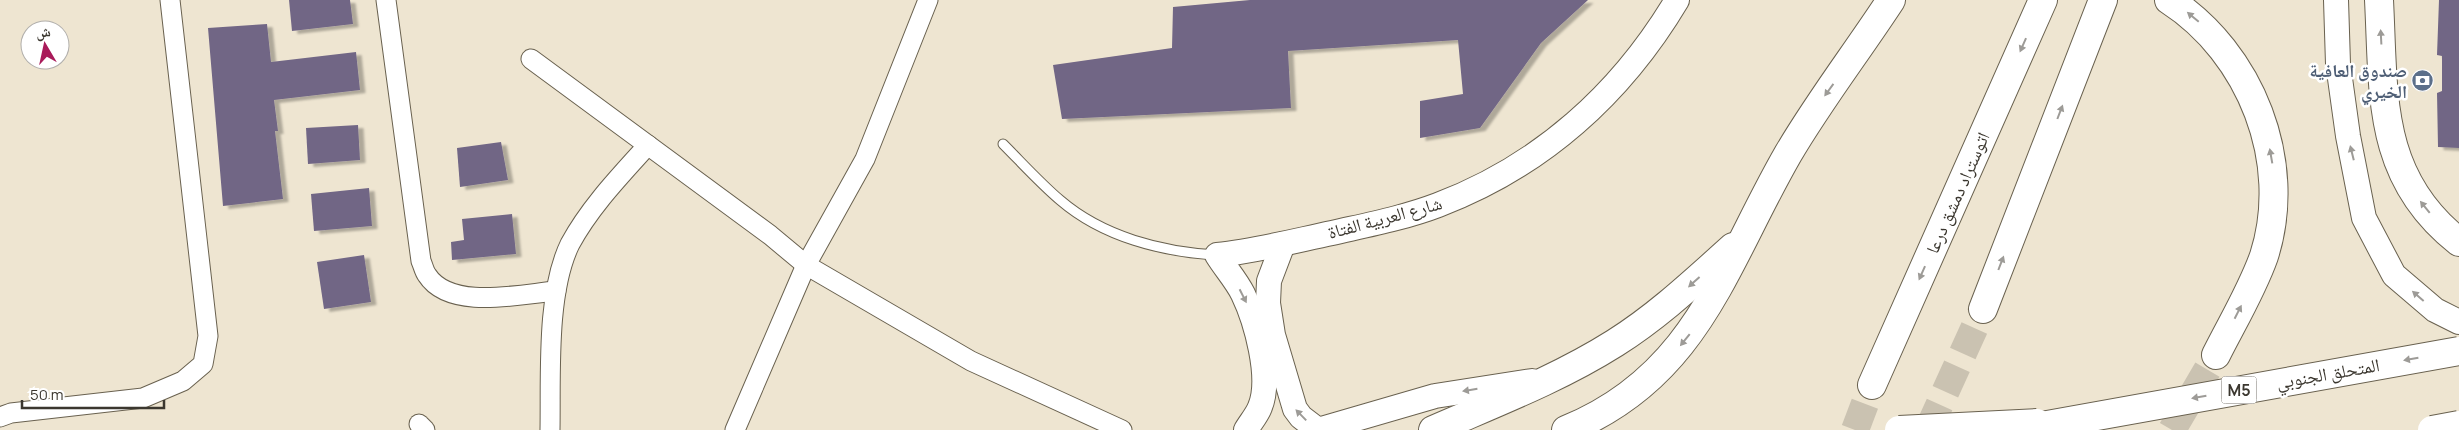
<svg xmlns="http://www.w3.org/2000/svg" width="2459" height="430" viewBox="0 0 2459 430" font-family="Manrope,'Noto Naskh Arabic',sans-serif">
<defs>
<filter id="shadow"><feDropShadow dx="5.5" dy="3" stdDeviation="1" flood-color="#0004"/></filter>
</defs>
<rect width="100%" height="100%" fill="#eee5d1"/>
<g fill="#716685" filter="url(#shadow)">
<path d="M 289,0 L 350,0 L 353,24 L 292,31 Z"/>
<path d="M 1250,0 L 1588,0 L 1541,43 L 1480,128 L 1420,138 L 1420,101 L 1463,94 L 1458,40 L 1288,51 L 1291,108 L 1062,119 L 1053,65 L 1172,48 L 1173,7 Z"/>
<path d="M 2439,0 L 2459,0 L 2459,148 L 2438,147 L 2437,93 L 2442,91 L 2442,56 L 2437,55 Z"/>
<path d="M 267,24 L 271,62 L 356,52 L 360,90 L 274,100 L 278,131 L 275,131 L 283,199 L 223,206 L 208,28 Z"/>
<path d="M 358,125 L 360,160 L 308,164 L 306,128 Z"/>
<path d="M 501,142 L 508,180 L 460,187 L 457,148 Z"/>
<path d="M 369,188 L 372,226 L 314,231 L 311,194 Z"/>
<path d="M 512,214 L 516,254 L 452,260 L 451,242 L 464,240 L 462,219 Z"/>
<path d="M 364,255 L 371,302 L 324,309 L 317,262 Z"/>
</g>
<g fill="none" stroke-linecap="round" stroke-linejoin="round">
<g stroke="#cac2b1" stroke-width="28" stroke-dasharray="28 14" stroke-linecap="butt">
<path d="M 1855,430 L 1872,385"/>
<path d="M 1928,430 L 1983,309"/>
<path d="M 2172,430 L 2216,355"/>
</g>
<defs>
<path id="service" d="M 1003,144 C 1022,163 1040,183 1060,200 C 1103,237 1162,252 1217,255"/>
<g id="minor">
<path d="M 386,0 L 421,261 C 423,265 424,271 427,275 C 450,311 521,294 556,291"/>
<path d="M 531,59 L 770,235 L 806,265 L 971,361 L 1122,430"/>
<path d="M 0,417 L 11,413 L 143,398 L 183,381 L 203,364 L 208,336 L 170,0"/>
<path d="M 419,424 L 425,430"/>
<path d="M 550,430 C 551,376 546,293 570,244 C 590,207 620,176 648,145"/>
<path d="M 735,430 L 806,265 L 865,159 L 928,0"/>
</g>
<g id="tertiary">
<path d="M 2336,0 L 2338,64 L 2348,136 L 2364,218 L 2394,275 L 2435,310 L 2459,322"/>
<path d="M 1283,244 L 1269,281 L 1268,303 L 1273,335 L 1295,409 L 1301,417 L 1318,430 L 1435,396 L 1532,381"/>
<path d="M 1246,430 C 1250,423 1257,415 1260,407 C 1272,378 1256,321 1243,294 C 1236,280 1225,268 1217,255 C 1256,251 1294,241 1332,233 C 1367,225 1404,218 1438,205 C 1541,166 1621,94 1677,0"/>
</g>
<g id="motorway">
<path d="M 2169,0 C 2251,53 2294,162 2264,256 C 2252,290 2232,323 2216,355"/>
<path d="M 2379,0 C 2384,94 2376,177 2459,242"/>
<path d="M 1983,309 L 2103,0"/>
<path d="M 1872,385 L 2043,0"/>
<path d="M 1433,430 C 1495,403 1558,379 1615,343 C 1658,316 1695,281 1733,247"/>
<path d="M 1566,430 C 1697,377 1724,265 1788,154 C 1819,101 1857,52 1891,0"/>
</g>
</defs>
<use href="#service" stroke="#69614f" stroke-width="11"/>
<use href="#minor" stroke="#69614f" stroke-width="21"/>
<use href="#tertiary" stroke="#69614f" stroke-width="26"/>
<use href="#motorway" stroke="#69614f" stroke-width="30"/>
<use href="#service" stroke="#fff" stroke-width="9"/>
<use href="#minor" stroke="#fff" stroke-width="19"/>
<use href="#tertiary" stroke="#fff" stroke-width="24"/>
<use href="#motorway" stroke="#fff" stroke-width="28"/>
<defs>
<g id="motorway-bridge">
<path d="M 1899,430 L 2037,423"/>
<path d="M 2019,430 L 2459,351"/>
<path d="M 2432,430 L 2459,425"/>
</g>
</defs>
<use href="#motorway-bridge" stroke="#69614f" stroke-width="30" stroke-linecap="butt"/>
<use href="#motorway-bridge" stroke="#fff" stroke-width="28"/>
</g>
<defs><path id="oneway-solid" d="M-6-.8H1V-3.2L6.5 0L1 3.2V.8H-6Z" transform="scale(1.25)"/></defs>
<g fill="#9d9b97">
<use href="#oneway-solid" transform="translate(2193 17) rotate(-140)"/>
<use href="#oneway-solid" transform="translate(2381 37) rotate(-93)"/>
<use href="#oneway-solid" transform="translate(2023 45) rotate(114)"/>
<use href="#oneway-solid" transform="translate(1829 90) rotate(126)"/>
<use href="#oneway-solid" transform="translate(2060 112) rotate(-69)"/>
<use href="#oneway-solid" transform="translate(2352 153) rotate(-104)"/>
<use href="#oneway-solid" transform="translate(2271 156) rotate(-100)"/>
<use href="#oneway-solid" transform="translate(2425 207) rotate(-129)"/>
<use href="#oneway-solid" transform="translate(2001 263) rotate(-69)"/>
<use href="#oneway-solid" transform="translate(1922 273) rotate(114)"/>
<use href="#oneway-solid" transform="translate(1694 282) rotate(138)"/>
<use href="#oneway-solid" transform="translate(1243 296) rotate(63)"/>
<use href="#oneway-solid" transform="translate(2418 296) rotate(-139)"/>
<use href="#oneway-solid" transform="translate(2238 312) rotate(-63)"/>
<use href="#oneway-solid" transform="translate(1685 340) rotate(129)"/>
<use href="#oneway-solid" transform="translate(2411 359) rotate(170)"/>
<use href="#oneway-solid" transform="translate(1470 390) rotate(171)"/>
<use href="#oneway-solid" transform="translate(2199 397) rotate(170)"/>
<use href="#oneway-solid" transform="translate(1301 415) rotate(-134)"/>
</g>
<defs>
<symbol id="bank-disc" viewBox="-11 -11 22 22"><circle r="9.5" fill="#5c6f8a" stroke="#fff"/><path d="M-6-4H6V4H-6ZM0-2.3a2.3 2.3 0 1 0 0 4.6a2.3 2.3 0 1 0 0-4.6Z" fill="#fff"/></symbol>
</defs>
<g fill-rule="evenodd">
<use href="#bank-disc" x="2410" y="68" width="25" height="25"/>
</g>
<g text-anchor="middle" stroke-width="5" stroke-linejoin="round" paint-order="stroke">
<rect fill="#fff" stroke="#76736d" stroke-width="1" x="2221.5" y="376.5" width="35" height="27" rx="4"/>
<g font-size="16" font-weight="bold" fill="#3b372f">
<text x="2239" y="396">M5</text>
</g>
<g font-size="18" font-weight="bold" fill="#4e5e75" stroke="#fff" text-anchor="end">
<text x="2407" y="77">صندوق العافية<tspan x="2407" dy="21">الخيري</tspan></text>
</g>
<g font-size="18" fill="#3b372f" stroke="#fff">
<text transform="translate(1958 193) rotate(-66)" y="6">اتوستراد دمشق درعا</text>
<text transform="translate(1385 218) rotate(-15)" y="6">شارع العربية الفتاة</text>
<text transform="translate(2328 374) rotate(-10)" y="6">المتحلق الجنوبي</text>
</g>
</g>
<g transform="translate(45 45) rotate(351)"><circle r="24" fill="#ffffff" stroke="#b1afac"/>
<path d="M0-4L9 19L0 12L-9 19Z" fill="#a91b5a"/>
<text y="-8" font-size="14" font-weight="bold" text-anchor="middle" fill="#3b372f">ش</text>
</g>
<path d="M22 400v8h142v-8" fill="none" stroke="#3b372f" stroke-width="2.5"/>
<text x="30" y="400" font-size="15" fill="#3b372f" stroke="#ffffff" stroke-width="4" paint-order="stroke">50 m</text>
</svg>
